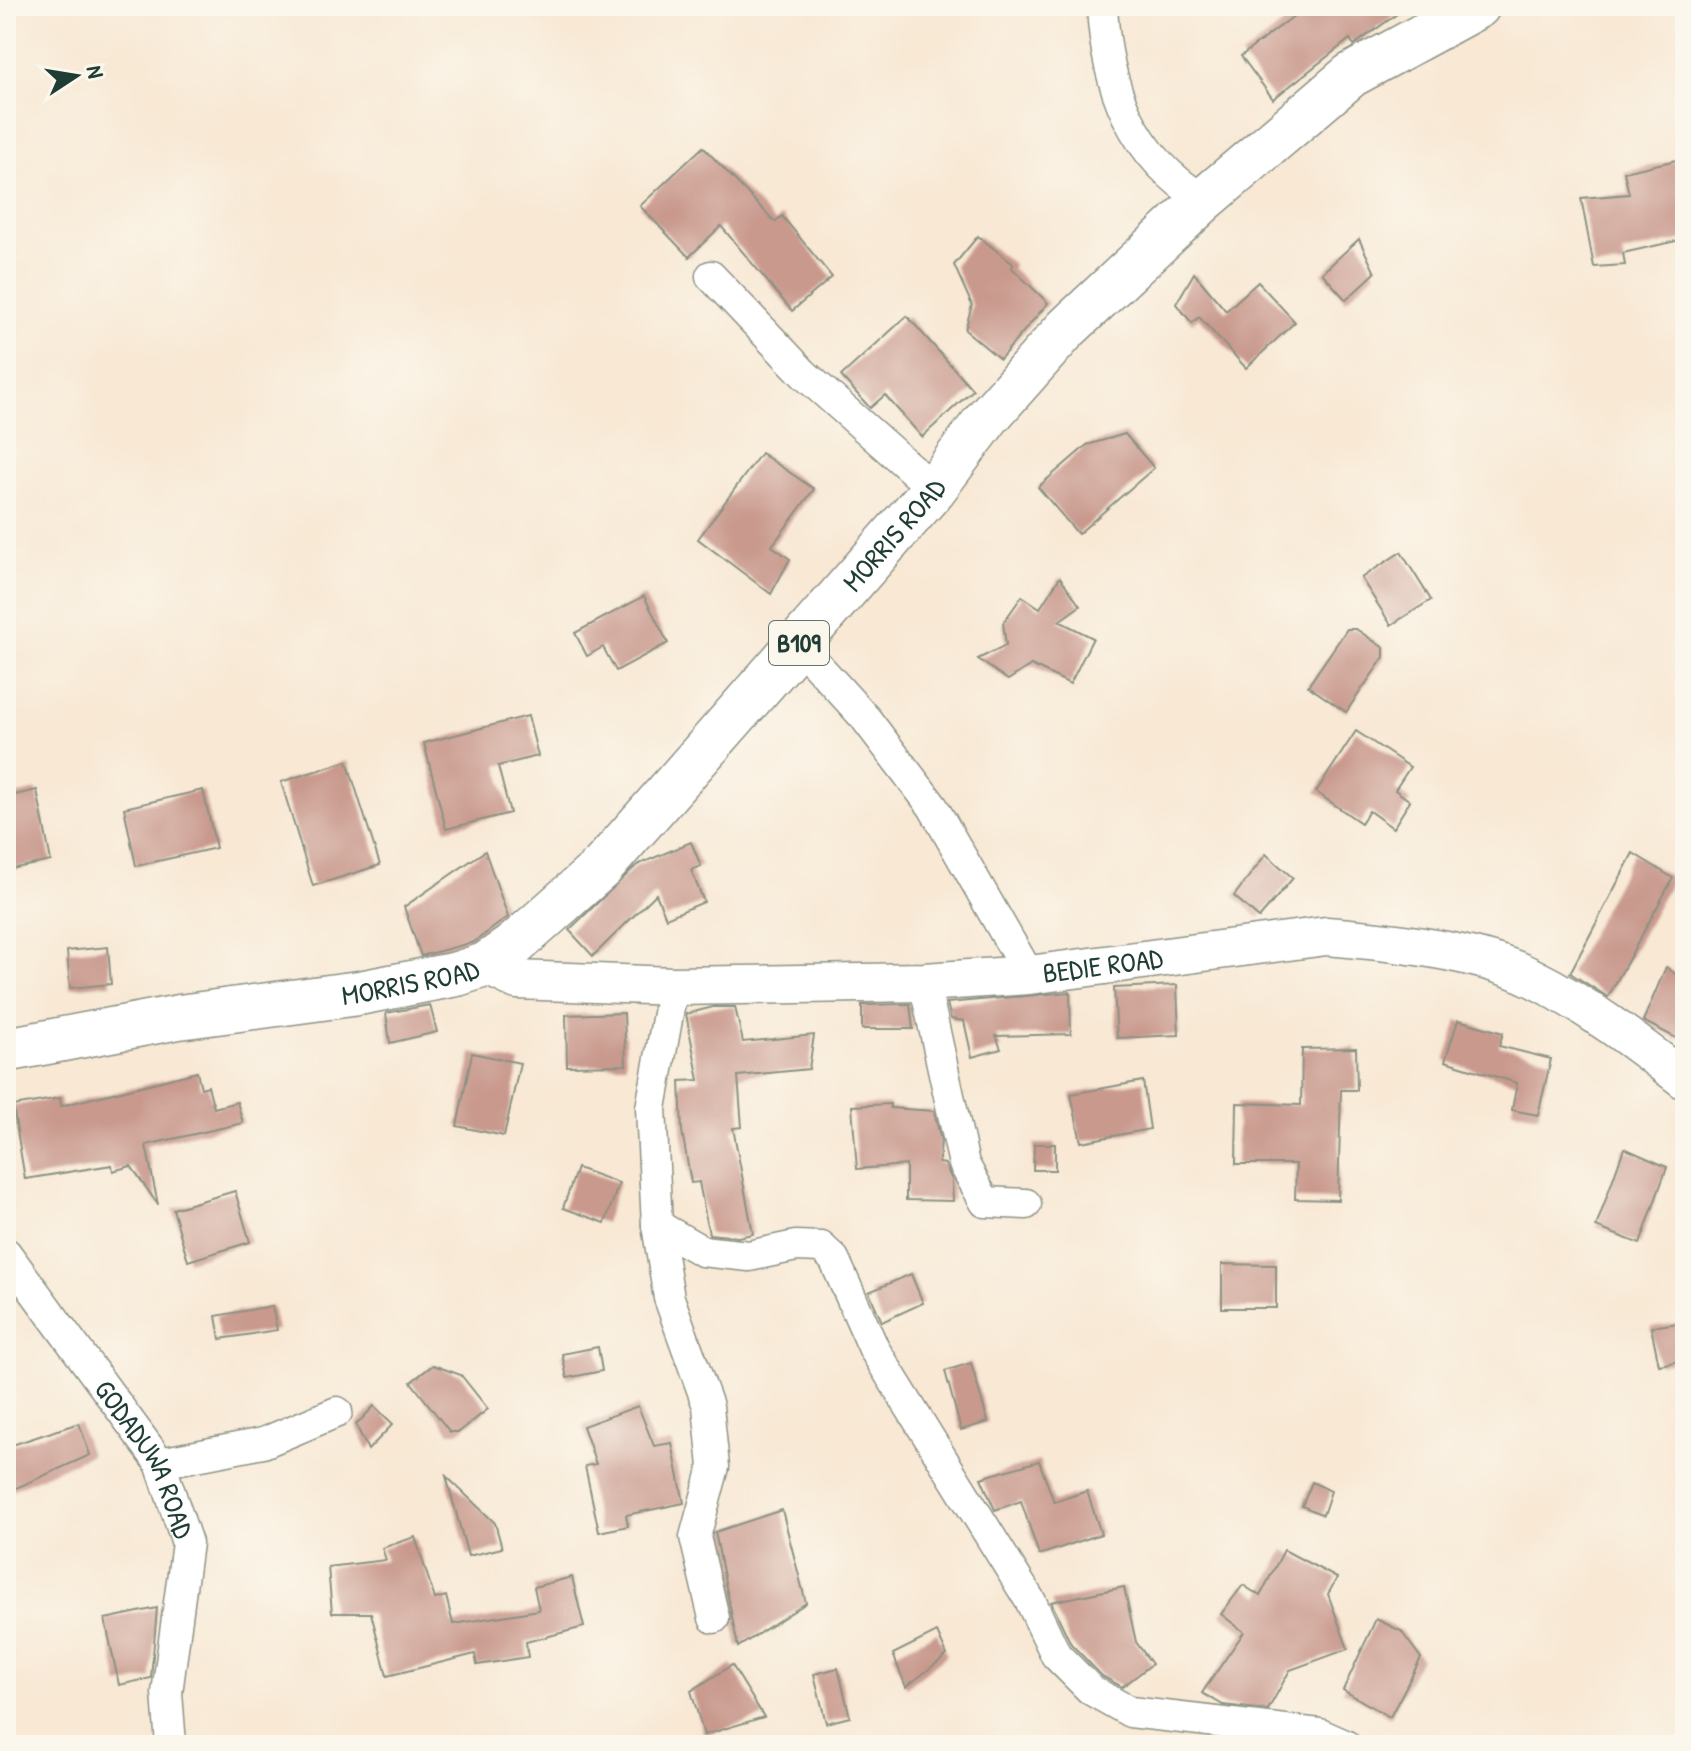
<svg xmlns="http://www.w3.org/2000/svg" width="1691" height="1751" viewBox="0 0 1691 1751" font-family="'Patrick Hand',sans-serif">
<rect width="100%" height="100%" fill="#fbf7ec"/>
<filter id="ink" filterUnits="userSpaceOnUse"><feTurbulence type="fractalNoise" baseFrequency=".0125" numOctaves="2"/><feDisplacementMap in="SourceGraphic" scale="16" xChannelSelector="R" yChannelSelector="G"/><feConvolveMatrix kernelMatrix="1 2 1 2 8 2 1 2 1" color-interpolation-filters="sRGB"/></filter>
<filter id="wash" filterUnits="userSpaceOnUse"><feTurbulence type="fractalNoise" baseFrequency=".006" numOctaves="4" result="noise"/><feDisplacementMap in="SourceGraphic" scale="32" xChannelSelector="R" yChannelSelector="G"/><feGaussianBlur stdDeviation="1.8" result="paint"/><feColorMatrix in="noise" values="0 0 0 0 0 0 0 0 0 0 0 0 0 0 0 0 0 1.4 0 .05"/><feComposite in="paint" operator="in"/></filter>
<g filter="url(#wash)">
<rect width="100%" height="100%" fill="#f8e8d4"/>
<g id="blocks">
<g fill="#c9998d">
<path d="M 1307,6 L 1408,6 L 1354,45 L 1350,39 L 1273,99 L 1241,56 Z"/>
<path d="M 703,147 L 775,222 L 782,216 L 832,277 L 792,311 L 721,226 L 689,257 L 640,206 Z"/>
<path d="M 1685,158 L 1685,239 L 1623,253 L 1625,265 L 1594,267 L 1581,198 L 1629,194 L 1624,172 Z"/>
<path d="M 978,236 L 1013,264 L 1012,268 L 1048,303 L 1000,359 L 965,330 L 972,305 L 954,265 Z"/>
<path d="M 1359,239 L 1375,273 L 1346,300 L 1322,273 Z"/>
<path d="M 1194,273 L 1226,311 L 1258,282 L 1295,322 L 1246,368 L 1199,317 L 1192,323 L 1176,304 Z"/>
<path d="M 907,316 L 973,390 L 922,437 L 885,395 L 870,408 L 841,376 Z"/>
<path d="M 1125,434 L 1154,468 L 1078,534 L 1038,487 L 1087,445 Z"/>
<path d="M 761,453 L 814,489 L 772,546 L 790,559 L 771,594 L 698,539 Z"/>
<path d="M 1401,552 L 1431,600 L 1391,625 L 1361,578 Z"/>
<path d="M 1060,577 L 1080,606 L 1059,621 L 1093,638 L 1070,684 L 1031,665 L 1008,680 L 978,659 L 1006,645 L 1003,623 L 1022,596 L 1040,608 Z"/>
<path d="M 644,596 L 668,643 L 616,671 L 603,647 L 587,656 L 575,633 Z"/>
<path d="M 1347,629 L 1356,629 L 1384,648 L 1384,657 L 1346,712 L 1308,686 Z"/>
<path d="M 528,716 L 538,756 L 498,766 L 510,813 L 446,829 L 424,743 Z"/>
<path d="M 1356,731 L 1410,767 L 1395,790 L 1410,801 L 1393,828 L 1369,811 L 1361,823 L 1316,792 Z"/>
<path d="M 347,761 L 380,865 L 313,886 L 281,782 Z"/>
<path d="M 37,790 L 51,861 L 6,870 L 6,797 Z"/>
<path d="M 203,790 L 216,848 L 136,866 L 124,808 Z"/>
<path d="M 691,842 L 701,866 L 691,870 L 704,902 L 666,918 L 656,894 L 593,956 L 569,930 L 637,865 Z"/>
<path d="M 485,851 L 508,917 L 474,942 L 421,956 L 404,907 Z"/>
<path d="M 1633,853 L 1673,878 L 1608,997 L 1570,973 Z"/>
<path d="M 1266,854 L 1293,878 L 1259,918 L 1234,896 Z"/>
<path d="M 108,947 L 111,984 L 70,988 L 67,951 Z"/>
<path d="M 1666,967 L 1685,981 L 1685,1028 L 1678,1039 L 1643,1021 Z"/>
<path d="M 1177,985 L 1179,1035 L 1117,1038 L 1114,988 Z"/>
<path d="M 1070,992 L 1071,1034 L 996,1036 L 1001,1049 L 972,1057 L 964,1021 L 951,1019 L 947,1003 Z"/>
<path d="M 910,1004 L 913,1029 L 862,1029 L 862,1005 Z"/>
<path d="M 430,1005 L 437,1032 L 390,1043 L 386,1013 Z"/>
<path d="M 713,1007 L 735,1007 L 743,1042 L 814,1035 L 809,1069 L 738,1076 L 742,1127 L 733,1128 L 753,1234 L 738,1237 L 709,1234 L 699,1182 L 691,1183 L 682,1131 L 680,1081 L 699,1080 L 686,1014 Z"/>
<path d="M 624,1013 L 626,1065 L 567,1066 L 566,1015 Z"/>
<path d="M 1458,1020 L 1503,1033 L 1499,1046 L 1551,1059 L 1538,1115 L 1512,1110 L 1517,1083 L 1445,1061 Z"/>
<path d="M 1356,1048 L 1357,1090 L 1341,1090 L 1338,1200 L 1295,1199 L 1296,1164 L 1236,1164 L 1237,1103 L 1301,1105 L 1302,1049 Z"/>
<path d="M 472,1053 L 520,1063 L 504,1136 L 457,1126 Z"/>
<path d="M 197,1072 L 201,1088 L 208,1086 L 214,1108 L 237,1102 L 243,1123 L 146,1145 L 158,1205 L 131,1166 L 113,1171 L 112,1165 L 25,1179 L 13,1106 L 60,1098 L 61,1106 Z"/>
<path d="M 1143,1081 L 1150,1129 L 1081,1142 L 1071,1094 Z"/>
<path d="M 890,1104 L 890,1108 L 934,1111 L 941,1141 L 939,1163 L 945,1164 L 952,1180 L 953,1201 L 906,1200 L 906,1165 L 857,1169 L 852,1106 Z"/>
<path d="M 1034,1144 L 1055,1144 L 1055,1170 L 1033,1170 Z"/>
<path d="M 1624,1148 L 1667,1167 L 1640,1244 L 1596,1227 Z"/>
<path d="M 577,1168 L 619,1183 L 605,1223 L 563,1208 Z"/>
<path d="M 235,1191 L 250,1242 L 188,1261 L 173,1209 Z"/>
<path d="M 1222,1264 L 1276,1265 L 1276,1308 L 1222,1308 Z"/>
<path d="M 911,1274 L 923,1303 L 882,1322 L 869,1292 Z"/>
<path d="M 272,1306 L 277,1330 L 220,1339 L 216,1316 Z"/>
<path d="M 1685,1322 L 1685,1360 L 1659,1365 L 1651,1327 Z"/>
<path d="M 598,1347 L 602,1371 L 567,1378 L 562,1354 Z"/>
<path d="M 971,1363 L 988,1422 L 961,1430 L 945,1371 Z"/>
<path d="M 433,1365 L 461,1375 L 488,1409 L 459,1432 L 450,1432 L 411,1382 Z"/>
<path d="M 374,1406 L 393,1424 L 368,1450 L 356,1425 Z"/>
<path d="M 638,1406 L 654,1446 L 672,1443 L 684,1503 L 626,1515 L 628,1526 L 599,1532 L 585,1466 L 596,1464 L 583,1426 Z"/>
<path d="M 79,1423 L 90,1455 L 12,1490 L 6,1471 L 6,1447 Z"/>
<path d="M 1039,1461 L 1054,1502 L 1087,1491 L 1101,1534 L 1039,1555 L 1021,1501 L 995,1510 L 981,1478 Z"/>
<path d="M 446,1476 L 495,1523 L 502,1548 L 468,1556 Z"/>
<path d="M 1312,1482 L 1331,1491 L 1323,1515 L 1302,1506 Z"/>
<path d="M 782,1510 L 806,1603 L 738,1647 L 715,1532 Z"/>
<path d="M 415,1537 L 435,1599 L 446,1596 L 453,1624 L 539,1610 L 534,1587 L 572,1577 L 584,1627 L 526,1642 L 528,1657 L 477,1665 L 475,1654 L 387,1676 L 371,1613 L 332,1613 L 328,1567 L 386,1560 L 382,1548 Z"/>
<path d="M 1284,1550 L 1337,1578 L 1328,1594 L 1348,1649 L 1290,1670 L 1268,1710 L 1223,1705 L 1202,1693 L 1244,1632 L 1221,1614 L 1243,1585 L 1260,1596 Z"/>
<path d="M 1124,1587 L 1136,1642 L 1152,1664 L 1122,1687 L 1102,1676 L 1071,1644 L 1051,1602 Z"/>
<path d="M 157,1608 L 151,1678 L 119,1685 L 105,1619 Z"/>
<path d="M 1376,1619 L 1401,1631 L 1421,1658 L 1390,1717 L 1343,1690 Z"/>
<path d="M 937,1632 L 947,1655 L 906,1687 L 893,1654 Z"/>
<path d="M 732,1665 L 764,1717 L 704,1735 L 691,1691 Z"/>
<path d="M 838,1668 L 850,1717 L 826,1723 L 814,1674 Z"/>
</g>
</g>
</g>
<g filter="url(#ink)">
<use href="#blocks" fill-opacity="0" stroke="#8c9284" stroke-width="2"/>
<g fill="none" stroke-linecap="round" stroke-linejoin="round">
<defs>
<g id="minor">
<path d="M 1102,6 C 1106,87 1132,156 1204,200"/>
<path d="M 711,276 L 804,374 L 934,489"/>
<path d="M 798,644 L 866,719 L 933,807 L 1029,975"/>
<path d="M 924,982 L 964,1164 L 985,1202 L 1026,1204"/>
<path d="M 673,986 L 651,1108 L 657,1225 L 669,1298 L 708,1406 L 714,1467 L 695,1537 L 714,1618"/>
<path d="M 657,1225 L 702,1251 L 749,1256 L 796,1246 L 821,1247 L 834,1259 L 874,1349 L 1031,1602 L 1056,1655 L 1091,1690 L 1130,1712 L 1320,1734 L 1345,1745"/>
<path id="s1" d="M 6,1253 L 160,1463 L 187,1543 L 167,1693 L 171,1745"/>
<path d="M 160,1463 L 263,1443 L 337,1412"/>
</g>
<g id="tertiary">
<path id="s2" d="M 485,965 L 517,980 L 673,986 L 924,982 L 1029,975 L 1326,936 C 1387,941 1477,950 1531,977 C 1586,1004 1637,1043 1685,1080"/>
</g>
<g id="primary">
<path id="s3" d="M 6,1050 L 179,1017 L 359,993 L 457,974 L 485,965 L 514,945 L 602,867 L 934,489 L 987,418 L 1066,329 L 1204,200 L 1351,75 L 1478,6"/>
</g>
</defs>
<use href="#minor" stroke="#8c9284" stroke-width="33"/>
<use href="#tertiary" stroke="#8c9284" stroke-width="41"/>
<use href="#primary" stroke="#8c9284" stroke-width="47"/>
<use href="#minor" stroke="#fff" stroke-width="30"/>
<use href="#tertiary" stroke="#fff" stroke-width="38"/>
<use href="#primary" stroke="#fff" stroke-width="44"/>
</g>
</g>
<g text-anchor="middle" stroke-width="6" stroke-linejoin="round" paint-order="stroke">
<rect fill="#fbf7ec" stroke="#61756b" stroke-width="2" x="769" y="621" width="60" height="44" rx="6"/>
<g font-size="26" font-weight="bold" fill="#1f3d34">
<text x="799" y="652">B109</text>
</g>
<g font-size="28" fill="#1f3d34" stroke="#fbf7ec">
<text dy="10" stroke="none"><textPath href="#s3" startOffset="1082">MORRIS ROAD</textPath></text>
<text dy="10" stroke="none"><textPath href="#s2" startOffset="622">BEDIE ROAD</textPath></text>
<text dy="10" stroke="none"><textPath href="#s3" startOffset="410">MORRIS ROAD</textPath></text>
<text dy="10" stroke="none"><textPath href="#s1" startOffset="250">GODADUWA ROAD</textPath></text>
</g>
</g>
<rect width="1691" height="1751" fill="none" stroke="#fbf7ec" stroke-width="32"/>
<g transform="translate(76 76) rotate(78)" stroke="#fbf7ec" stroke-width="6" paint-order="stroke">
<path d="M0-6L14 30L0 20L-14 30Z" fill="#1f3d34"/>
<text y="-12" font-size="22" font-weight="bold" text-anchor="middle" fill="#1f3d34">N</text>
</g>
</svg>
